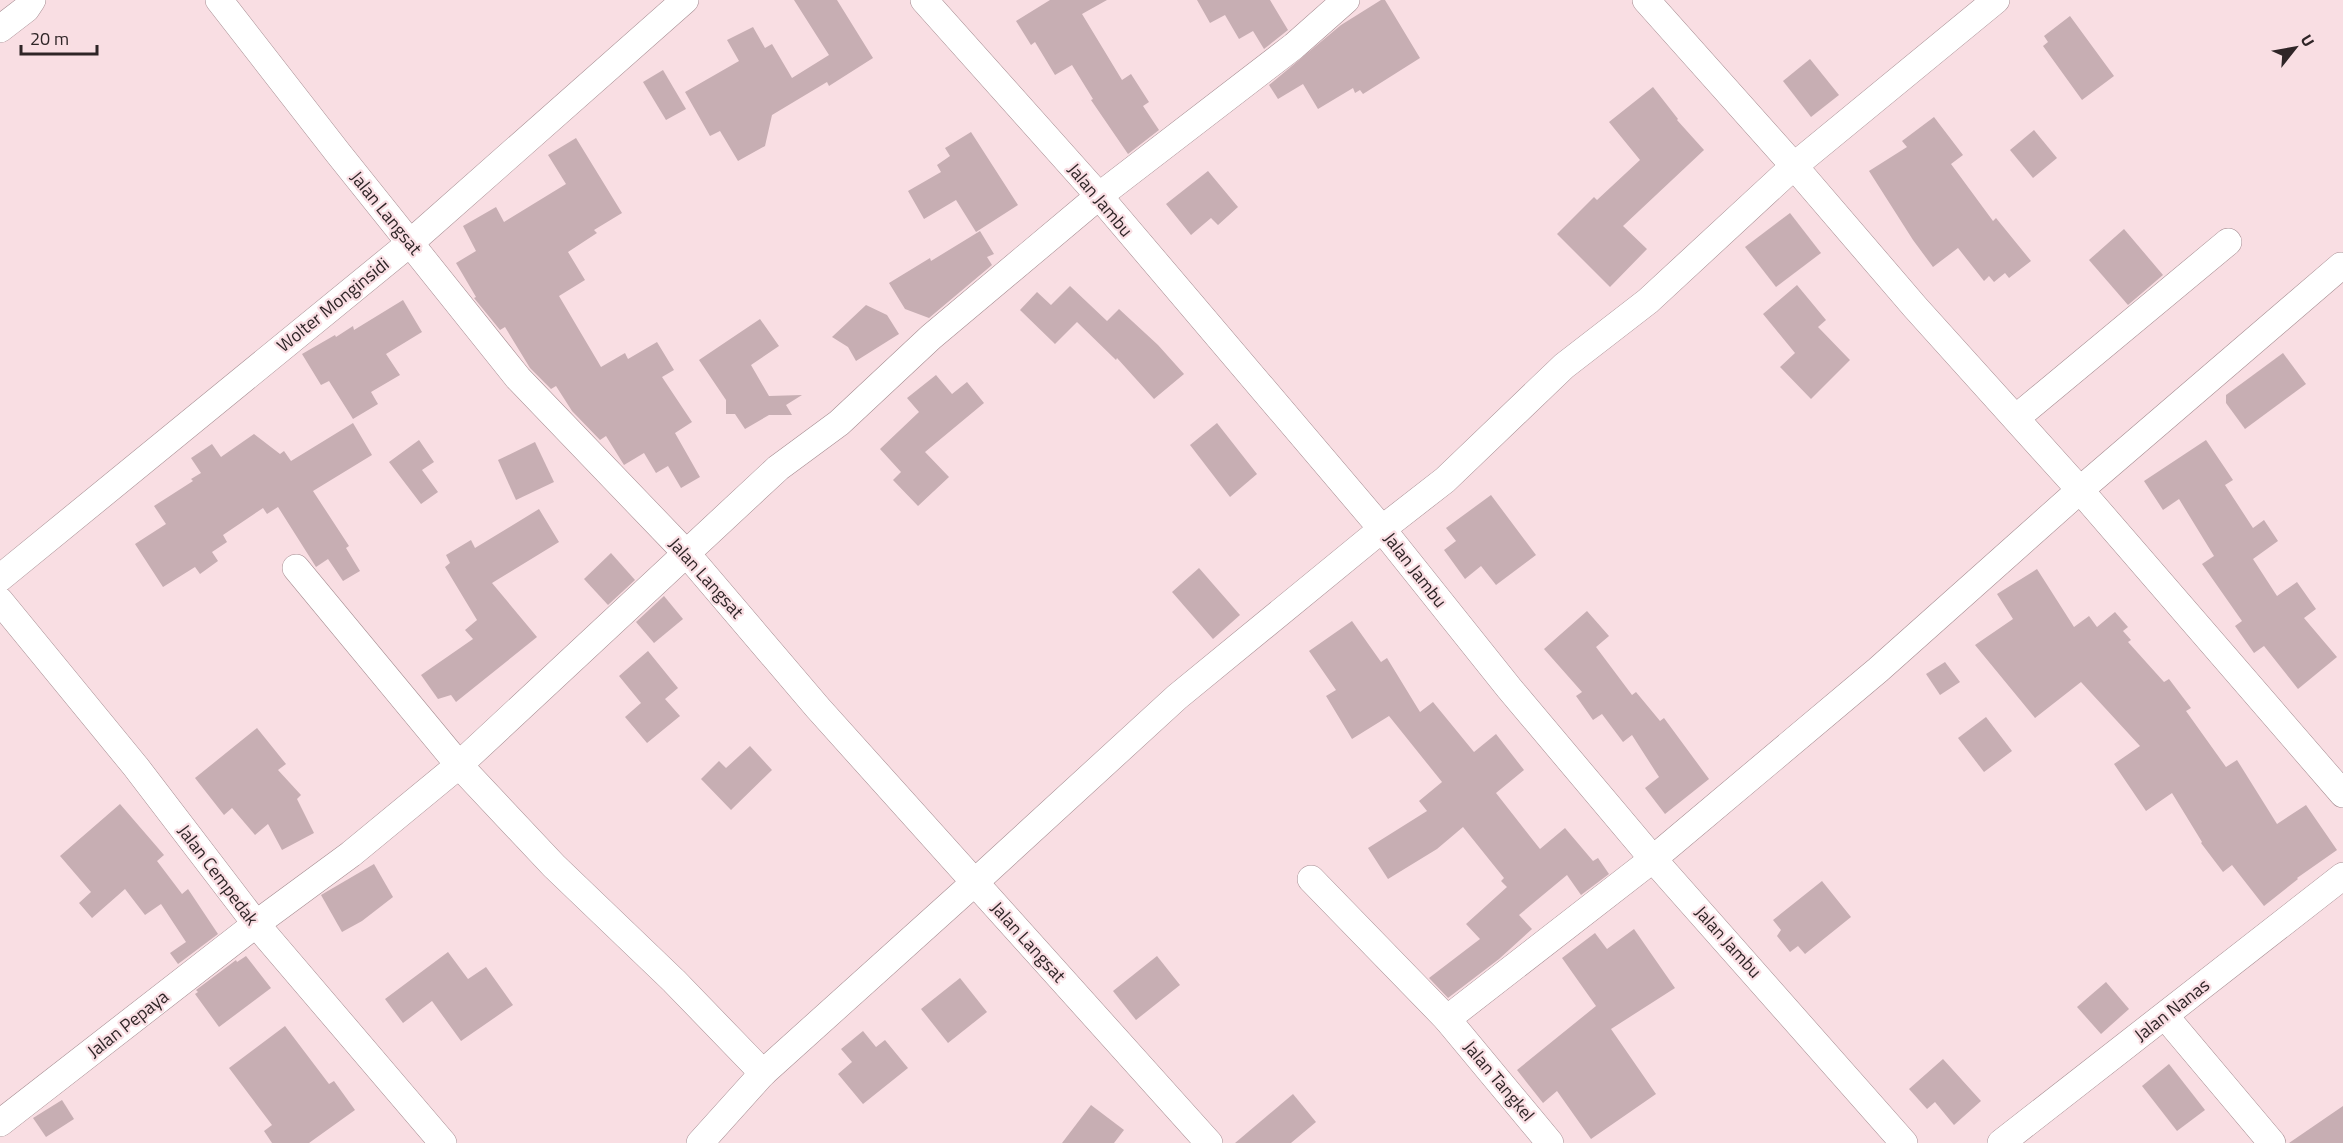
<svg xmlns="http://www.w3.org/2000/svg" width="2343" height="1143" viewBox="0 0 2343 1143" font-family="'Titillium Web',sans-serif">
<rect width="100%" height="100%" fill="#f9dee3"/>
<g fill="#c7aeb3">
<path d="M 794,0 L 837,0 L 873,58 L 829,86 L 827,82 L 772,115 L 765,146 L 738,161 L 720,131 L 710,136 L 685,92 L 739,61 L 727,40 L 753,27 L 765,48 L 772,44 L 792,78 L 829,55 Z"/>
<path d="M 1050,0 L 1107,0 L 1082,14 L 1122,80 L 1131,74 L 1149,102 L 1143,106 L 1159,130 L 1128,154 L 1091,100 L 1093,99 L 1072,65 L 1055,75 L 1035,42 L 1031,45 L 1016,21 Z"/>
<path d="M 1197,0 L 1270,0 L 1288,30 L 1264,49 L 1253,31 L 1239,39 L 1225,15 L 1210,23 Z"/>
<path d="M 1381,0 L 1385,0 L 1420,58 L 1363,94 L 1360,90 L 1355,93 L 1353,88 L 1318,109 L 1303,84 L 1278,99 L 1269,85 L 1341,25 Z"/>
<path d="M 2070,16 L 2114,76 L 2082,100 L 2043,46 L 2048,42 L 2044,36 Z"/>
<path d="M 1810,59 L 1839,95 L 1811,117 L 1783,81 Z"/>
<path d="M 663,70 L 686,109 L 666,120 L 643,82 Z"/>
<path d="M 1653,87 L 1678,119 L 1677,120 L 1704,150 L 1623,226 L 1647,249 L 1610,287 L 1557,234 L 1594,197 L 1597,200 L 1640,160 L 1609,122 Z"/>
<path d="M 1934,117 L 1963,155 L 1951,164 L 1993,221 L 1996,218 L 2031,261 L 2009,278 L 2005,273 L 1994,282 L 1989,276 L 1984,281 L 1958,248 L 1933,267 L 1913,240 L 1869,171 L 1907,147 L 1902,141 Z"/>
<path d="M 2034,130 L 2057,158 L 2033,178 L 2010,150 Z"/>
<path d="M 971,132 L 1018,205 L 976,232 L 956,200 L 924,219 L 908,191 L 941,172 L 937,165 L 950,156 L 945,148 Z"/>
<path d="M 576,138 L 622,213 L 594,230 L 597,233 L 568,252 L 585,280 L 559,296 L 601,367 L 625,353 L 628,359 L 657,342 L 674,370 L 662,377 L 692,422 L 675,433 L 700,477 L 681,488 L 668,466 L 656,473 L 644,453 L 624,465 L 606,436 L 600,440 L 572,411 L 556,386 L 551,389 L 530,368 L 505,327 L 500,330 L 474,298 L 476,297 L 456,263 L 476,251 L 463,226 L 496,207 L 504,222 L 566,184 L 548,155 Z"/>
<path d="M 1208,171 L 1238,207 L 1218,225 L 1211,218 L 1191,235 L 1166,204 Z"/>
<path d="M 1790,213 L 1821,253 L 1776,287 L 1745,247 Z"/>
<path d="M 2124,229 L 2163,275 L 2128,305 L 2089,260 Z"/>
<path d="M 980,231 L 994,254 L 987,257 L 992,265 L 929,318 L 905,309 L 889,283 L 930,258 L 931,261 Z"/>
<path d="M 1797,285 L 1826,320 L 1818,327 L 1850,360 L 1811,399 L 1780,367 L 1795,353 L 1763,314 Z"/>
<path d="M 1070,286 L 1107,321 L 1119,309 L 1158,345 L 1184,374 L 1154,399 L 1117,358 L 1116,360 L 1077,322 L 1055,344 L 1020,310 L 1037,292 L 1051,305 Z"/>
<path d="M 403,300 L 422,332 L 386,354 L 400,375 L 371,392 L 378,404 L 353,419 L 329,381 L 321,385 L 302,354 L 335,335 L 336,337 L 353,326 L 354,330 Z"/>
<path d="M 866,305 L 887,315 L 899,334 L 856,361 L 848,347 L 832,337 Z"/>
<path d="M 760,319 L 779,346 L 751,365 L 769,396 L 802,395 L 786,405 L 792,415 L 769,415 L 745,429 L 735,414 L 726,414 L 726,400 L 699,360 Z"/>
<path d="M 2283,353 L 2306,384 L 2245,429 L 2226,403 L 2226,395 Z"/>
<path d="M 936,375 L 952,394 L 967,382 L 984,403 L 925,452 L 949,477 L 918,506 L 893,480 L 901,472 L 880,449 L 919,412 L 907,398 Z"/>
<path d="M 353,423 L 372,455 L 313,491 L 349,546 L 346,548 L 360,571 L 343,581 L 328,559 L 316,567 L 278,507 L 267,514 L 263,508 L 223,535 L 227,542 L 212,552 L 218,561 L 200,574 L 195,567 L 163,587 L 135,544 L 166,524 L 154,506 L 193,481 L 191,479 L 201,473 L 191,458 L 212,444 L 221,457 L 254,434 L 280,454 L 284,451 L 291,461 Z"/>
<path d="M 1217,423 L 1257,474 L 1230,497 L 1190,445 Z"/>
<path d="M 419,440 L 434,462 L 422,470 L 438,492 L 421,504 L 389,462 Z"/>
<path d="M 2206,440 L 2233,480 L 2225,485 L 2253,528 L 2264,520 L 2278,541 L 2253,559 L 2277,596 L 2297,582 L 2316,609 L 2304,618 L 2337,657 L 2298,689 L 2264,646 L 2254,653 L 2235,626 L 2242,621 L 2202,564 L 2214,556 L 2179,499 L 2163,510 L 2144,481 Z"/>
<path d="M 535,442 L 554,482 L 516,500 L 498,460 Z"/>
<path d="M 1491,495 L 1536,555 L 1496,585 L 1481,566 L 1465,579 L 1444,550 L 1456,541 L 1446,528 Z"/>
<path d="M 539,509 L 559,542 L 492,583 L 537,637 L 456,702 L 451,695 L 438,699 L 421,675 L 473,639 L 465,630 L 477,620 L 445,567 L 450,563 L 446,555 L 471,540 L 475,548 Z"/>
<path d="M 611,553 L 635,580 L 608,605 L 584,579 Z"/>
<path d="M 1199,568 L 1240,615 L 1213,639 L 1172,592 Z"/>
<path d="M 2037,569 L 2074,627 L 2089,616 L 2097,627 L 2115,612 L 2128,627 L 2123,631 L 2131,640 L 2128,642 L 2164,682 L 2169,679 L 2191,708 L 2186,711 L 2226,767 L 2237,760 L 2277,824 L 2306,805 L 2337,850 L 2297,878 L 2298,879 L 2264,906 L 2232,865 L 2223,872 L 2201,843 L 2202,842 L 2172,793 L 2146,811 L 2114,764 L 2140,746 L 2081,682 L 2035,718 L 1975,645 L 2013,619 L 1997,594 Z"/>
<path d="M 664,596 L 683,619 L 654,643 L 636,622 Z"/>
<path d="M 1587,611 L 1609,636 L 1596,647 L 1632,695 L 1636,692 L 1660,721 L 1664,718 L 1709,779 L 1665,814 L 1645,788 L 1659,777 L 1632,735 L 1623,742 L 1602,714 L 1593,720 L 1576,696 L 1582,692 L 1544,649 Z"/>
<path d="M 1352,621 L 1381,662 L 1387,658 L 1420,712 L 1433,702 L 1474,752 L 1496,734 L 1524,770 L 1496,793 L 1540,849 L 1565,828 L 1593,861 L 1598,858 L 1609,874 L 1581,895 L 1567,875 L 1519,915 L 1532,929 L 1499,959 L 1448,998 L 1429,978 L 1480,939 L 1466,924 L 1507,887 L 1501,881 L 1504,878 L 1463,827 L 1437,849 L 1388,879 L 1368,848 L 1427,811 L 1419,801 L 1442,782 L 1389,716 L 1352,739 L 1326,696 L 1336,690 L 1309,651 Z"/>
<path d="M 648,651 L 678,688 L 665,699 L 680,716 L 647,743 L 625,717 L 641,703 L 619,676 Z"/>
<path d="M 1945,662 L 1960,682 L 1940,695 L 1926,674 Z"/>
<path d="M 1986,717 L 2012,751 L 1984,772 L 1958,738 Z"/>
<path d="M 257,728 L 286,764 L 278,770 L 301,795 L 297,799 L 314,833 L 282,850 L 268,824 L 255,835 L 232,808 L 224,815 L 195,778 Z"/>
<path d="M 750,746 L 772,770 L 731,810 L 701,779 L 719,761 L 726,768 Z"/>
<path d="M 120,804 L 164,855 L 157,861 L 182,894 L 188,889 L 218,934 L 178,964 L 170,953 L 186,942 L 161,904 L 145,915 L 125,889 L 92,918 L 79,903 L 91,892 L 60,856 Z"/>
<path d="M 374,864 L 393,897 L 362,921 L 342,932 L 321,895 Z"/>
<path d="M 1822,881 L 1851,917 L 1805,954 L 1798,946 L 1790,952 L 1777,936 L 1781,930 L 1773,920 Z"/>
<path d="M 1634,929 L 1675,988 L 1611,1029 L 1656,1094 L 1591,1139 L 1557,1091 L 1543,1103 L 1517,1070 L 1596,1006 L 1562,958 L 1595,933 L 1607,949 Z"/>
<path d="M 448,952 L 468,979 L 486,967 L 513,1005 L 461,1041 L 432,1001 L 403,1023 L 385,999 Z"/>
<path d="M 246,956 L 271,988 L 219,1027 L 195,994 L 198,992 L 196,990 L 236,960 L 237,962 Z"/>
<path d="M 1157,956 L 1180,985 L 1136,1020 L 1113,991 Z"/>
<path d="M 960,978 L 987,1012 L 948,1043 L 921,1009 Z"/>
<path d="M 2106,982 L 2129,1009 L 2101,1034 L 2077,1007 Z"/>
<path d="M 285,1026 L 329,1084 L 334,1081 L 355,1110 L 309,1143 L 272,1143 L 264,1131 L 272,1125 L 229,1068 Z"/>
<path d="M 863,1031 L 876,1047 L 885,1040 L 908,1068 L 863,1104 L 838,1074 L 852,1062 L 841,1049 Z"/>
<path d="M 1943,1059 L 1981,1101 L 1954,1125 L 1935,1102 L 1927,1109 L 1909,1089 Z"/>
<path d="M 2169,1064 L 2205,1110 L 2177,1131 L 2142,1086 Z"/>
<path d="M 1293,1094 L 1316,1122 L 1291,1143 L 1235,1143 Z"/>
<path d="M 62,1100 L 74,1119 L 46,1137 L 33,1118 Z"/>
<path d="M 1091,1105 L 1124,1130 L 1114,1143 L 1062,1143 Z"/>
<path d="M 2343,1106 L 2343,1143 L 2289,1143 Z"/>
</g>
<g fill="none" stroke-linecap="round" stroke-linejoin="round">
<defs>
<g id="minor">
<path d="M 219,0 L 338,153 L 518,378 L 686,553 L 818,708 L 1209,1143"/>
<path d="M 924,0 L 1099,196 L 1382,529 L 1509,688 L 1653,859 L 1904,1143"/>
<path d="M 1646,0 L 1794,166 L 1915,307 L 2080,490 L 2343,794"/>
<path d="M 0,29 L 26,9 L 32,0"/>
<path d="M 2016,418 L 2228,242"/>
<path d="M 296,568 L 459,765 L 554,866 L 674,981 L 763,1073"/>
<path d="M 0,578 L 410,243 L 685,0"/>
<path d="M 0,601 L 136,767 L 256,924 L 443,1143"/>
<path d="M 1311,879 L 1447,1019 L 1550,1143"/>
<path d="M 2165,1016 L 2272,1143"/>
<path d="M 1447,1019 L 1653,859 L 1878,670 L 2080,490 L 2341,266"/>
<path d="M 0,1123 L 256,924 L 351,854 L 459,765 L 778,468 L 839,423 L 931,337 L 1099,196 L 1294,46 L 1346,0"/>
<path d="M 700,1143 L 763,1073 L 974,883 L 1177,697 L 1382,529 L 1445,480 L 1564,366 L 1648,301 L 1794,166 L 1996,0"/>
<path d="M 2001,1143 L 2343,876"/>
</g>
</defs>
<use href="#minor" stroke="#a58c91" stroke-width="28"/>
<use href="#minor" stroke="#fff" stroke-width="27"/>
</g>
<g text-anchor="middle" stroke-width="4.5" stroke-linejoin="round" paint-order="stroke">
<g font-size="18" fill="#2f2527" stroke="#f9dee3">
<text transform="translate(1100 200) rotate(50)" y="6">Jalan Jambu</text>
<text transform="translate(386 213) rotate(51)" y="6">Jalan Langsat</text>
<text transform="translate(333 305) rotate(-39)" y="6">Wolter Monginsidi</text>
<text transform="translate(1415 570) rotate(52)" y="6">Jalan Jambu</text>
<text transform="translate(706 578) rotate(48)" y="6">Jalan Langsat</text>
<text transform="translate(218 875) rotate(53)" y="6">Jalan Cempedak</text>
<text transform="translate(1028 942) rotate(48)" y="6">Jalan Langsat</text>
<text transform="translate(1728 942) rotate(48)" y="6">Jalan Jambu</text>
<text transform="translate(2172 1010) rotate(-38)" y="6">Jalan Nanas</text>
<text transform="translate(128 1024) rotate(-38)" y="6">Jalan Pepaya</text>
<text transform="translate(1499 1081) rotate(50)" y="6">Jalan Tangkel</text>
</g>
</g>
<g transform="translate(2295 48) rotate(59)" stroke="#f9dee3" stroke-width="4.5" paint-order="stroke">
<path d="M0-4.5L10 22L0 15L-10 22Z" fill="#2f2527"/>
<text y="-9" font-size="16" font-weight="bold" text-anchor="middle" fill="#2f2527">U</text>
</g>
<path d="M21 45v9h76v-9" fill="none" stroke="#2f2527" stroke-width="3"/>
<text x="30" y="45" font-size="18" fill="#2f2527" stroke="#f9dee3" stroke-width="4.5" paint-order="stroke">20 m</text>
</svg>
